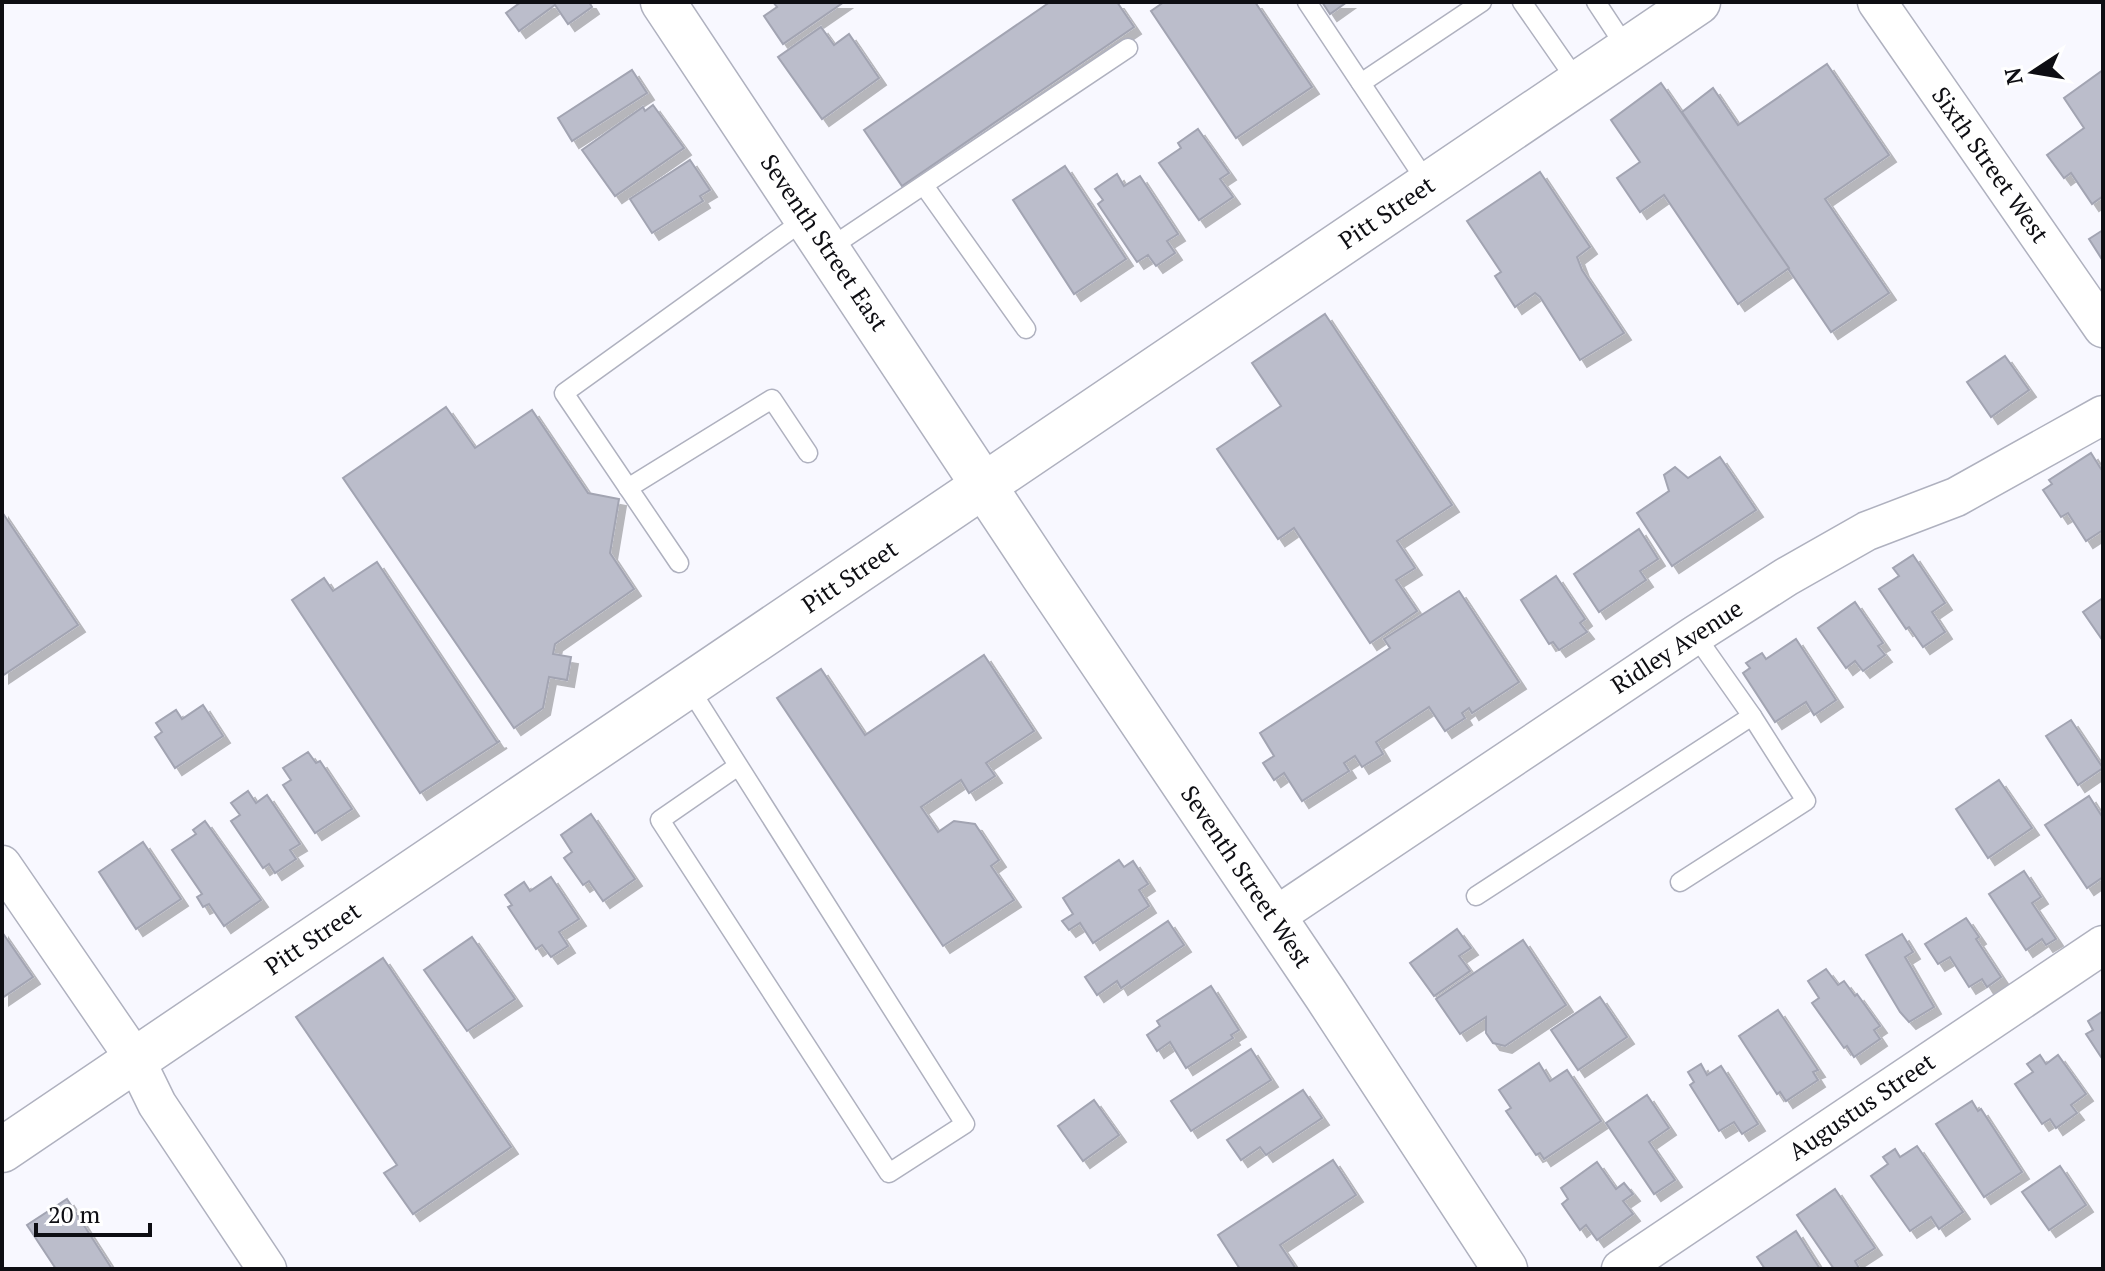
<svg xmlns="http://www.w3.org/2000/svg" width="2105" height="1271" viewBox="0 0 2105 1271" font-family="'PT Serif',serif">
<defs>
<filter id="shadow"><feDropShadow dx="7" dy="7" stdDeviation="0" flood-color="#0004"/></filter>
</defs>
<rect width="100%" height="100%" fill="#f8f8ff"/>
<g fill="#bbbdcb" stroke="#a2a4b2" stroke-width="2" filter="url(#shadow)">
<path d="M 521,2 L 589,2 L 592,7 L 568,24 L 555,5 L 519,31 L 506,13 Z"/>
<path d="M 773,2 L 844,2 L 783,44 L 764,16 L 777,7 Z"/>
<path d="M 1050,2 L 1117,2 L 1134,27 L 902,186 L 864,130 Z"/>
<path d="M 1164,2 L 1255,2 L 1312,87 L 1236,138 L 1151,11 Z"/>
<path d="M 1322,2 L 1347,2 L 1330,14 Z"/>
<path d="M 821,27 L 834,45 L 849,34 L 879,78 L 822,119 L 778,57 Z"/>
<path d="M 1827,64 L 1889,155 L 1825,199 L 1889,293 L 1831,332 L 1682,112 L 1713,88 L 1738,125 Z"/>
<path d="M 632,70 L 647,93 L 572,141 L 558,118 Z"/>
<path d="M 2103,70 L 2103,196 L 2092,204 L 2071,173 L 2064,178 L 2047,155 L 2084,128 L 2064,98 Z"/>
<path d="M 1661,83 L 1789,268 L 1738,304 L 1664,195 L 1640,212 L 1617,178 L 1640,162 L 1611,120 Z"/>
<path d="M 653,105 L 684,148 L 615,196 L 582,150 L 643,107 L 645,111 Z"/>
<path d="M 1198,129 L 1229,173 L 1220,179 L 1233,197 L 1199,220 L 1159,163 L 1181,148 L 1178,143 Z"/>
<path d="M 690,160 L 710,190 L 700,196 L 703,201 L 652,233 L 630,199 Z"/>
<path d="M 1065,166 L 1126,259 L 1074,294 L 1013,200 Z"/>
<path d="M 1540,172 L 1590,247 L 1577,257 L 1582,270 L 1624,333 L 1580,360 L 1540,297 L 1535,293 L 1515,307 L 1495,276 L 1501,272 L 1467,221 Z"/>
<path d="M 1117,174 L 1124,186 L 1140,176 L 1178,234 L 1167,241 L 1175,253 L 1156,266 L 1148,255 L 1137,262 L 1098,204 L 1103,200 L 1095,189 Z"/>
<path d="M 2103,230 L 2103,261 L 2089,239 Z"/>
<path d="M 1325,314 L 1452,505 L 1397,541 L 1415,568 L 1396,580 L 1417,611 L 1370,643 L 1294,528 L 1278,539 L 1217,449 L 1281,406 L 1252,363 Z"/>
<path d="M 2005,356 L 2029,390 L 1991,417 L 1967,382 Z"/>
<path d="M 446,407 L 475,448 L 532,410 L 588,493 L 619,499 L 610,553 L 634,589 L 555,644 L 553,654 L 571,657 L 567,680 L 549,677 L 543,708 L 514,728 L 343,478 Z"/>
<path d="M 2091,453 L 2101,469 L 2103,468 L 2103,530 L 2086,541 L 2068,513 L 2061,517 L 2043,490 L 2052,484 L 2049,480 Z"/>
<path d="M 1720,457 L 1756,510 L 1672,566 L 1637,513 L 1669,491 L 1664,475 L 1675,467 L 1688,478 Z"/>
<path d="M 2,512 L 78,625 L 2,676 Z"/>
<path d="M 1639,529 L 1658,559 L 1640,571 L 1646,580 L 1599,612 L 1574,574 Z"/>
<path d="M 1913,555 L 1945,603 L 1932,612 L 1945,632 L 1923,647 L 1909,627 L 1906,629 L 1879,589 L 1899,576 L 1893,568 Z"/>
<path d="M 377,562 L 497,742 L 500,741 L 420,793 L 292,600 L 324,578 L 333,591 Z"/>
<path d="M 1556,576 L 1585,619 L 1580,623 L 1587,632 L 1559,650 L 1553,642 L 1549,644 L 1521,600 Z"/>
<path d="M 1459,591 L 1519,682 L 1472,713 L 1469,708 L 1462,713 L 1465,718 L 1445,731 L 1429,707 L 1376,742 L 1383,754 L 1362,767 L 1355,756 L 1344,763 L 1349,771 L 1302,801 L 1284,773 L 1274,780 L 1263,763 L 1274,756 L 1260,733 L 1390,648 L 1384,639 Z"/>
<path d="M 2103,598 L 2103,641 L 2083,612 Z"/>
<path d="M 1855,602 L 1883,643 L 1878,646 L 1885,655 L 1863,671 L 1855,661 L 1846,668 L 1818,628 Z"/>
<path d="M 1796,639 L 1836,700 L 1814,715 L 1806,702 L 1775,722 L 1743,673 L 1750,668 L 1746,663 L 1762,653 L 1766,659 Z"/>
<path d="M 984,655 L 1034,731 L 986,763 L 995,776 L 969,793 L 961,780 L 921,807 L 938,832 L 954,821 L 975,824 L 999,860 L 991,866 L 1014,900 L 943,946 L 777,698 L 821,669 L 865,735 Z"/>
<path d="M 203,705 L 223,736 L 175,768 L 155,737 L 162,732 L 156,723 L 176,710 L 182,719 Z"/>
<path d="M 2071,720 L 2103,768 L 2078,785 L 2046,736 Z"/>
<path d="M 308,752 L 316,763 L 320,761 L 352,809 L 315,833 L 283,785 L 291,780 L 283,768 Z"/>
<path d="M 1999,780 L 2032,828 L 1988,858 L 1956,809 Z"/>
<path d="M 248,791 L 256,803 L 267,795 L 300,844 L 290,850 L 296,859 L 275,873 L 269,864 L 263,868 L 231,821 L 240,815 L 231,803 Z"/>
<path d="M 2089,796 L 2103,818 L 2103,877 L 2087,888 L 2045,825 Z"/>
<path d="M 591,814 L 635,879 L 603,901 L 589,881 L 583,885 L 564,858 L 572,852 L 561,835 Z"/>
<path d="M 205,821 L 261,900 L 224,926 L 209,904 L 203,907 L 197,897 L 202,894 L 172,850 L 196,834 L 193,830 Z"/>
<path d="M 143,842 L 181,899 L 136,929 L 99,872 Z"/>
<path d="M 1119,860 L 1124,867 L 1133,861 L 1148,884 L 1139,890 L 1149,906 L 1093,943 L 1080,923 L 1069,930 L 1062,921 L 1073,914 L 1063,898 Z"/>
<path d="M 2024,871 L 2041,897 L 2032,903 L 2056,939 L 2046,945 L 2042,939 L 2026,950 L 1989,894 Z"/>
<path d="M 551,877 L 579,919 L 559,932 L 568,946 L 551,957 L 542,945 L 536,949 L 508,907 L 512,905 L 505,895 L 524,882 L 530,891 Z"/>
<path d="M 1966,918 L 1979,937 L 1976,939 L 2001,977 L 1987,987 L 1982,979 L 1969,987 L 1950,957 L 1938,964 L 1925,944 Z"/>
<path d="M 1168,921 L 1184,945 L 1121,988 L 1117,981 L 1097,995 L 1085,977 Z"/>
<path d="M 1457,929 L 1471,948 L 1459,956 L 1470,971 L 1434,996 L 1410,963 Z"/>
<path d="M 2,932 L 33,977 L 2,998 Z"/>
<path d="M 1902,934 L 1913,952 L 1905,957 L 1934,1007 L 1909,1022 L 1900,1012 L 1866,955 Z"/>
<path d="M 472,937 L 515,999 L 467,1031 L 424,970 Z"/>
<path d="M 1523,940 L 1566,1005 L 1505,1046 L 1493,1043 L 1486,1033 L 1486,1017 L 1460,1034 L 1436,999 Z"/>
<path d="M 383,958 L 511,1147 L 413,1214 L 384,1173 L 397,1165 L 296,1017 Z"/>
<path d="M 1826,969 L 1838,985 L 1844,981 L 1855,996 L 1857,994 L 1880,1026 L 1874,1030 L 1880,1039 L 1854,1057 L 1847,1046 L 1844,1048 L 1812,1003 L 1819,998 L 1808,981 Z"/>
<path d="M 1211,986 L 1239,1030 L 1231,1035 L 1233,1038 L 1186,1068 L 1170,1042 L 1157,1051 L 1147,1035 L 1160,1026 L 1157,1021 Z"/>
<path d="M 1600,997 L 1627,1037 L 1578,1070 L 1551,1030 Z"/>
<path d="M 1778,1010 L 1818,1070 L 1813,1072 L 1818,1080 L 1786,1101 L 1780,1092 L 1777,1094 L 1739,1036 Z"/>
<path d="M 2103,1011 L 2103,1060 L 2086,1034 L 2093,1030 L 2088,1021 Z"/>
<path d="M 1251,1049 L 1271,1080 L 1191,1131 L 1171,1101 Z"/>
<path d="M 2040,1055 L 2046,1064 L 2058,1055 L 2086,1094 L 2071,1105 L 2077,1113 L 2056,1128 L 2050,1119 L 2042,1124 L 2015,1084 L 2033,1072 L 2027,1064 Z"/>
<path d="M 1539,1063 L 1550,1081 L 1567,1070 L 1601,1121 L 1544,1159 L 1540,1153 L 1536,1155 L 1506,1111 L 1511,1108 L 1499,1090 Z"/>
<path d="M 1701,1064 L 1707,1075 L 1721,1066 L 1758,1124 L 1742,1134 L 1734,1122 L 1719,1131 L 1690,1085 L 1694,1082 L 1688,1072 Z"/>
<path d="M 1303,1090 L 1322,1118 L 1266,1155 L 1260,1147 L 1241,1160 L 1227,1140 Z"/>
<path d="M 1647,1095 L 1669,1128 L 1649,1142 L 1675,1180 L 1654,1194 L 1606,1123 Z"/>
<path d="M 1094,1100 L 1119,1135 L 1083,1161 L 1058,1126 Z"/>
<path d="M 1972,1101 L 1978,1111 L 1981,1109 L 2022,1172 L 1984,1197 L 1936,1124 Z"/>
<path d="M 1917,1146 L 1963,1212 L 1939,1229 L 1931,1217 L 1910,1231 L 1871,1176 L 1888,1164 L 1883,1157 L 1895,1149 L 1900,1157 Z"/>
<path d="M 1333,1160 L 1356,1195 L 1280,1245 L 1296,1269 L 1240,1269 L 1218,1235 Z"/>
<path d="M 1597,1162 L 1616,1189 L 1624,1183 L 1633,1194 L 1623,1201 L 1633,1214 L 1597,1240 L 1586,1225 L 1580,1230 L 1562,1204 L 1568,1199 L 1561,1188 Z"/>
<path d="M 2060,1166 L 2086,1205 L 2049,1230 L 2022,1192 Z"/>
<path d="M 1835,1189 L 1875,1248 L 1855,1261 L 1859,1268 L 1857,1269 L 1834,1269 L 1797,1215 Z"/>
<path d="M 67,1199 L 112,1269 L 56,1269 L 27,1225 Z"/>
<path d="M 1796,1231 L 1820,1269 L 1765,1269 L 1757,1257 Z"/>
</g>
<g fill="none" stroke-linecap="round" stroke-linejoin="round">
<defs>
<g id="lane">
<path d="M 1307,2 L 1428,184"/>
<path d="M 1522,2 L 1579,84"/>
<path d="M 1596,2 L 1627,49"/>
<path d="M 1361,83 L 1482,2"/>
<path d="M 925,187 L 1026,329"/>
<path d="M 828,249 L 1128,48"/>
<path d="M 628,488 L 772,399 L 808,453"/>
<path d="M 679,563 L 564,393 L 807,218"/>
<path d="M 688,686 L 965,1124 L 889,1173 L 660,820 L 738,766"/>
<path d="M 1680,882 L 1806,801 L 1752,716"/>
<path d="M 1476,896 L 1752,716 L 1695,635"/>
</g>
<g id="street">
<path d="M 1877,2 L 2103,328"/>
<path d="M 2,865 L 135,1059 L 157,1104 L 267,1269"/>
<path d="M 1273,918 L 1695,635 L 1786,577 L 1867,531 L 1956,497 L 2103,415"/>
<path d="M 1621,1269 L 2103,945"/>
</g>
<g id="secondary">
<path d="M 663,2 L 1043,575 L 1326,995 L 1505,1269"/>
<path d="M 2,1150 L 1698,2"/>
</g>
</defs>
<use href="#lane" stroke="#afb1bf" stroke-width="21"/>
<use href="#street" stroke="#afb1bf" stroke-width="41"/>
<use href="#secondary" stroke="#afb1bf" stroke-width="47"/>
<use href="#lane" stroke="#fff" stroke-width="18"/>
<use href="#street" stroke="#fff" stroke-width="38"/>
<use href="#secondary" stroke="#fff" stroke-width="44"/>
</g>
<g text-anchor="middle" stroke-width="8" stroke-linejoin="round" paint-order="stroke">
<g font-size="24" fill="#0e0e13" stroke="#fff">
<text transform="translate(1990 165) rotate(55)" y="8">Sixth Street West</text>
<text transform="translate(1387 213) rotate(-34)" y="8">Pitt Street</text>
<text transform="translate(824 243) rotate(56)" y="8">Seventh Street East</text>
<text transform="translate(850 577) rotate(-34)" y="8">Pitt Street</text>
<text transform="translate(1677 647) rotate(-33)" y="8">Ridley Avenue</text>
<text transform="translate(1246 877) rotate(56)" y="8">Seventh Street West</text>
<text transform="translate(313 939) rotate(-34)" y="8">Pitt Street</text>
<text transform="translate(1862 1107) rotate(-34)" y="8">Augustus Street</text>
</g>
</g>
<rect width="2105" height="1271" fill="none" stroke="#0e0e13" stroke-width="8"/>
<g transform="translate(2033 72) rotate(258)" stroke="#ffffff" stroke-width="6" paint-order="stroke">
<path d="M0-6L14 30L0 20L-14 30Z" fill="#0e0e13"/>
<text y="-12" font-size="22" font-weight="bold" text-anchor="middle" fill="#0e0e13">N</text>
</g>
<path d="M36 1223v12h114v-12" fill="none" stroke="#0e0e13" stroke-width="4"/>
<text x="48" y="1223" font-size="24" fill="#0e0e13" stroke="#ffffff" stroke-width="6" paint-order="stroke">20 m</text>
</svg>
